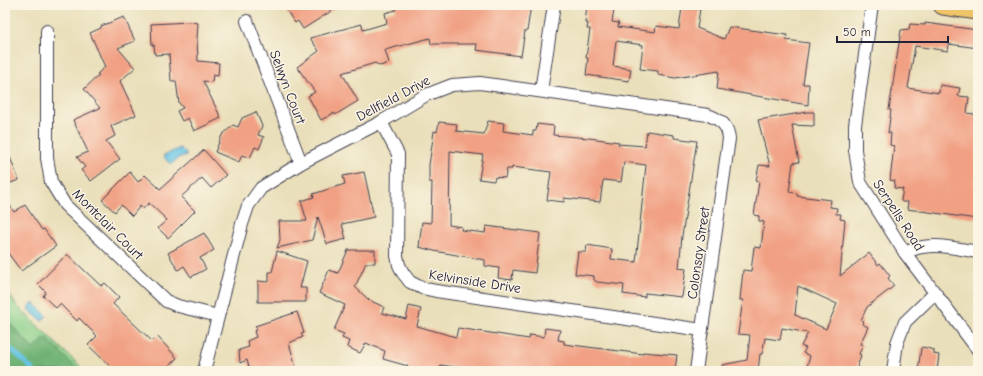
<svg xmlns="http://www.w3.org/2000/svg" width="983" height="376" viewBox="0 0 983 376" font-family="'Comic Neue',sans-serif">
<rect width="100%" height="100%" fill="#fcf5e5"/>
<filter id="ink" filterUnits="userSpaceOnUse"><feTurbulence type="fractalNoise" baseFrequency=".025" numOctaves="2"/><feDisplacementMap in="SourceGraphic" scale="8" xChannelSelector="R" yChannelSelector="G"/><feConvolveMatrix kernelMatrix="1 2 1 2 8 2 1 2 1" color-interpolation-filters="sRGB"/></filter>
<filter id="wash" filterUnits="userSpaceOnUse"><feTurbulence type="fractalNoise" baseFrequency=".012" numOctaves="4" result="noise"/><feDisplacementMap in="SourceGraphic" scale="16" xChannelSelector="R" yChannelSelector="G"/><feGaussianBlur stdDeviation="0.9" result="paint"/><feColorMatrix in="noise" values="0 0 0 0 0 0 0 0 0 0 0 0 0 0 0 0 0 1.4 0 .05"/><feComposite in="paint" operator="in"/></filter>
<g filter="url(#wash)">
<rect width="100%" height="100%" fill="#e9dfba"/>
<path fill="#8acf89" stroke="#567862" d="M 5,288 L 17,306 L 85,371 L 5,371 Z"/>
<path fill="#6fb275" stroke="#486a58" d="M 5,318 L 33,349 L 46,338 L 79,371 L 5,371 Z"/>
<g fill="#68c4e6" stroke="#457390">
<path d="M 180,148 L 187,155 L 178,158 L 173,163 L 169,163 L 163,156 Z"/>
<path d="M 34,303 L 47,316 L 42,321 L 28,309 L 30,305 Z"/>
</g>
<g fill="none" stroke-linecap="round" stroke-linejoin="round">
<path stroke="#68c4e6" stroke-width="4.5" d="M 5,343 L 34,371"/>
</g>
<g id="blocks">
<g fill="#f1a083" fill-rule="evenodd">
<path d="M 295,5 L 341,5 L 303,29 L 298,21 L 295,23 L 286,10 Z"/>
<path d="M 394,5 L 531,5 L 527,31 L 525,31 L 521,56 L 476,50 L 477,44 L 431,44 L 430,38 L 385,50 L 389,63 L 380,66 L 375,63 L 342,73 L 358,101 L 335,115 L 334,113 L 321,120 L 308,96 L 315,92 L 297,67 L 319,51 L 310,38 L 362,24 L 363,30 L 387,23 L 385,13 L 396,10 Z"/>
<path d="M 587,5 L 615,5 L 612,22 L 619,23 L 618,27 L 655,32 L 656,26 L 679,29 L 682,7 L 700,9 L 697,28 L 724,39 L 729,27 L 787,35 L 786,40 L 809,43 L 803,84 L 809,84 L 808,105 L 717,89 L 719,71 L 675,78 L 658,75 L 658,71 L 640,69 L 643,45 L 616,41 L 613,66 L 631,69 L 629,81 L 586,75 L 588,58 L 586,58 L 590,29 L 587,29 L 588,23 L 585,23 Z"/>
<path d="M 124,17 L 135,41 L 118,48 L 135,68 L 120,81 L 136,115 L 111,126 L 115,136 L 106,141 L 120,159 L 91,181 L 81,170 L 85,167 L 77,157 L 88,152 L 73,120 L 100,108 L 84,89 L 99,75 L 97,74 L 105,67 L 90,33 L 101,28 L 101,26 Z"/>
<path d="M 190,22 L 198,23 L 197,39 L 198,61 L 219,63 L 218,76 L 213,75 L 212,82 L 203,81 L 221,118 L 194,131 L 188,118 L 182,121 L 177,111 L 183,108 L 179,103 L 176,81 L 171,81 L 169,54 L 155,55 L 154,45 L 152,45 L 151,24 Z"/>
<path d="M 925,23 L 978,30 L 978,48 L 949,44 L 948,51 L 915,46 L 908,88 L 939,93 L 940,85 L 960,88 L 958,96 L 969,97 L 967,113 L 978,115 L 977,219 L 907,209 L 908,202 L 902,202 L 901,200 L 903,189 L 894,188 L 895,181 L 890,180 L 894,146 L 890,145 L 891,133 L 888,133 L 891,110 L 889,110 L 901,30 L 909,29 L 910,24 L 925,25 Z"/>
<path d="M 256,112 L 262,126 L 258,135 L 264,137 L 259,149 L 255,147 L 250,158 L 242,155 L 239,162 L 215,152 L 222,135 L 233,125 L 238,127 L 242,118 Z"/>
<path d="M 807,112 L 814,112 L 814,126 L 792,125 L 799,162 L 793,163 L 789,192 L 797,193 L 797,196 L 831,200 L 830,207 L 837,208 L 836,214 L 841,214 L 840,219 L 845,220 L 840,276 L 869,253 L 878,265 L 880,263 L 890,276 L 888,278 L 894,286 L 867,307 L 861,320 L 863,321 L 862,324 L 868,327 L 860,344 L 863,345 L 859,354 L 861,355 L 856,371 L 806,371 L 810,356 L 803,353 L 806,348 L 801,346 L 808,333 L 782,328 L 780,340 L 765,338 L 762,354 L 760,354 L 758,371 L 723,371 L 722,365 L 747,360 L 750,335 L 738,334 L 743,300 L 740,300 L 743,270 L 751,271 L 754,247 L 761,248 L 764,222 L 759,221 L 759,216 L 754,215 L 759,182 L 756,181 L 759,165 L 770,166 L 758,120 ZM 798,286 L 837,304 L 826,329 L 795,315 Z"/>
<path d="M 488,121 L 504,123 L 503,131 L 533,135 L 533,131 L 536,131 L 537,124 L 554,126 L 553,135 L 589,138 L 619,142 L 618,144 L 645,146 L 647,131 L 674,135 L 674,138 L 697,141 L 682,236 L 679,268 L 686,269 L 682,297 L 645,293 L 645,297 L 623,294 L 624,285 L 597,282 L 594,280 L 594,276 L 575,274 L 578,252 L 586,252 L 587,245 L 612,249 L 611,259 L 636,262 L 646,165 L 624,162 L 621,182 L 604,180 L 603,181 L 600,202 L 564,198 L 564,202 L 547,200 L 551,172 L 512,167 L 512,169 L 507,169 L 505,178 L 495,177 L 494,181 L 479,179 L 483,155 L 450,151 L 449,225 L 462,227 L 461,230 L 485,233 L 486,226 L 540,233 L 535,273 L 513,270 L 512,280 L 498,278 L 499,268 L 485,266 L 485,260 L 434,251 L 419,247 L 422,222 L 431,223 L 432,182 L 429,182 L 429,165 L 434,131 L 437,132 L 439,122 L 457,124 L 456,131 L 484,134 Z"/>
<path d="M 5,145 L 19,180 L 5,185 Z"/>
<path d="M 204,150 L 226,175 L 211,188 L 202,178 L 181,197 L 195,211 L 168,238 L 158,228 L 167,220 L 149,203 L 143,209 L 140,206 L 132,216 L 121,205 L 115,212 L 102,200 L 130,172 L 138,182 L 145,175 L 160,189 Z"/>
<path d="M 364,172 L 374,217 L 342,224 L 346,239 L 327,244 L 318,217 L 312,240 L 277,248 L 280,240 L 279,221 L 307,221 L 301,201 L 314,197 L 313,194 L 345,184 L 343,176 Z"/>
<path d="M 5,198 L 14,212 L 25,205 L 42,230 L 44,229 L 56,246 L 21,271 L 5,249 Z"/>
<path d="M 204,233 L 214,250 L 200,258 L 206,269 L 191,277 L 184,266 L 178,270 L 168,253 Z"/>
<path d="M 348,250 L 375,250 L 375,263 L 366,263 L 355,287 L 369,300 L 384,307 L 382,313 L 406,319 L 409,306 L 421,309 L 417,326 L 456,337 L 458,328 L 529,339 L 530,335 L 544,337 L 545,328 L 560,330 L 558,340 L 564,341 L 564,344 L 643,354 L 643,352 L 677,355 L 675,371 L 484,371 L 441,365 L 439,371 L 407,371 L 408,366 L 383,359 L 385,351 L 366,343 L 360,353 L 347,347 L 349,341 L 342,338 L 344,334 L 334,330 L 345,305 L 319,293 L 329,270 L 338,273 Z"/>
<path d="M 277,251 L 307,261 L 300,288 L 306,288 L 306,302 L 258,302 L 258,281 L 269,282 L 269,272 L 272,272 Z"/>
<path d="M 67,254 L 101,286 L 105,283 L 119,297 L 113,304 L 152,341 L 157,336 L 177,358 L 163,371 L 115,371 L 88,345 L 97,336 L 79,318 L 77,321 L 60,304 L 56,308 L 43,296 L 46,292 L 38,284 Z"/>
<path d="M 297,312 L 304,333 L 301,334 L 303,337 L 289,343 L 297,371 L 250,371 L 247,360 L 240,363 L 239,350 L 249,347 L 247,341 L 256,337 L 254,331 L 257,330 L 255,326 Z"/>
<path d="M 923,347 L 934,350 L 934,354 L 939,355 L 937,371 L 918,371 L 921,348 Z"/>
</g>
</g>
</g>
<g filter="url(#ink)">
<use href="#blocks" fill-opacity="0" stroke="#403e4e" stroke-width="1"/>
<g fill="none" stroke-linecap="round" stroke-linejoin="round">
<defs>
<g id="street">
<path d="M 872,5 L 855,125 L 855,150 L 860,182 L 905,253 L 978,350"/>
<path d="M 247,21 L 301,163"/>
<path d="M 47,31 L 47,158 L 51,182 L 65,205 L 166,301 L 178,306 L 218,316"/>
<path d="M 541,91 L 554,5"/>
<path d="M 381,122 L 398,154 L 397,256 L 399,265 L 403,273 L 410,282 L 422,288 L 436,291 L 702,330"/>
<path d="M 905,253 C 927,240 954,248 978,252"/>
<path d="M 204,371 L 242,224 L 248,206 L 261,188 L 301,163 L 381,122 L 426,95 L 452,85 L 480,83 L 708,115 C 721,120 728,125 729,139 L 696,371"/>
<path d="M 893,371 L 897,343 L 905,322 L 935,293"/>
</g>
<path id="primary" d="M 943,5 L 978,10"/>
</defs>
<use href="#street" stroke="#403e4e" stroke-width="14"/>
<use href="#primary" stroke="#403e4e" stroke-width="21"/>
<use href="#street" stroke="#fff" stroke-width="12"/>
<use href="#primary" stroke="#f0c469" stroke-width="19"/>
</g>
</g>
<g text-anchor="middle" stroke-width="3" stroke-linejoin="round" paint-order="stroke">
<g font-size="14" fill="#22223b" stroke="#fcf5e5">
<text transform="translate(288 87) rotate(69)" y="5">Selwyn Court</text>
<text transform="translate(393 98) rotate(-28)" y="5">Dellfield Drive</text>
<text transform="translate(899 215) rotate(57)" y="5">Serpells Road</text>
<text transform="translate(108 224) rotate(45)" y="5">Montclair Court</text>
<text transform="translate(698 253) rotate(-82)" y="5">Colonsay Street</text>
<text transform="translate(475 281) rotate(9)" y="5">Kelvinside Drive</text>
</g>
</g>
<rect width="983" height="376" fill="none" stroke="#fcf5e5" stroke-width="20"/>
<path d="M837 36v6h111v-6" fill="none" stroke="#22223b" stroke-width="2"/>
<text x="843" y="36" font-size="12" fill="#22223b" stroke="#fcf5e5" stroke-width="3" paint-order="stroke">50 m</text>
</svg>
